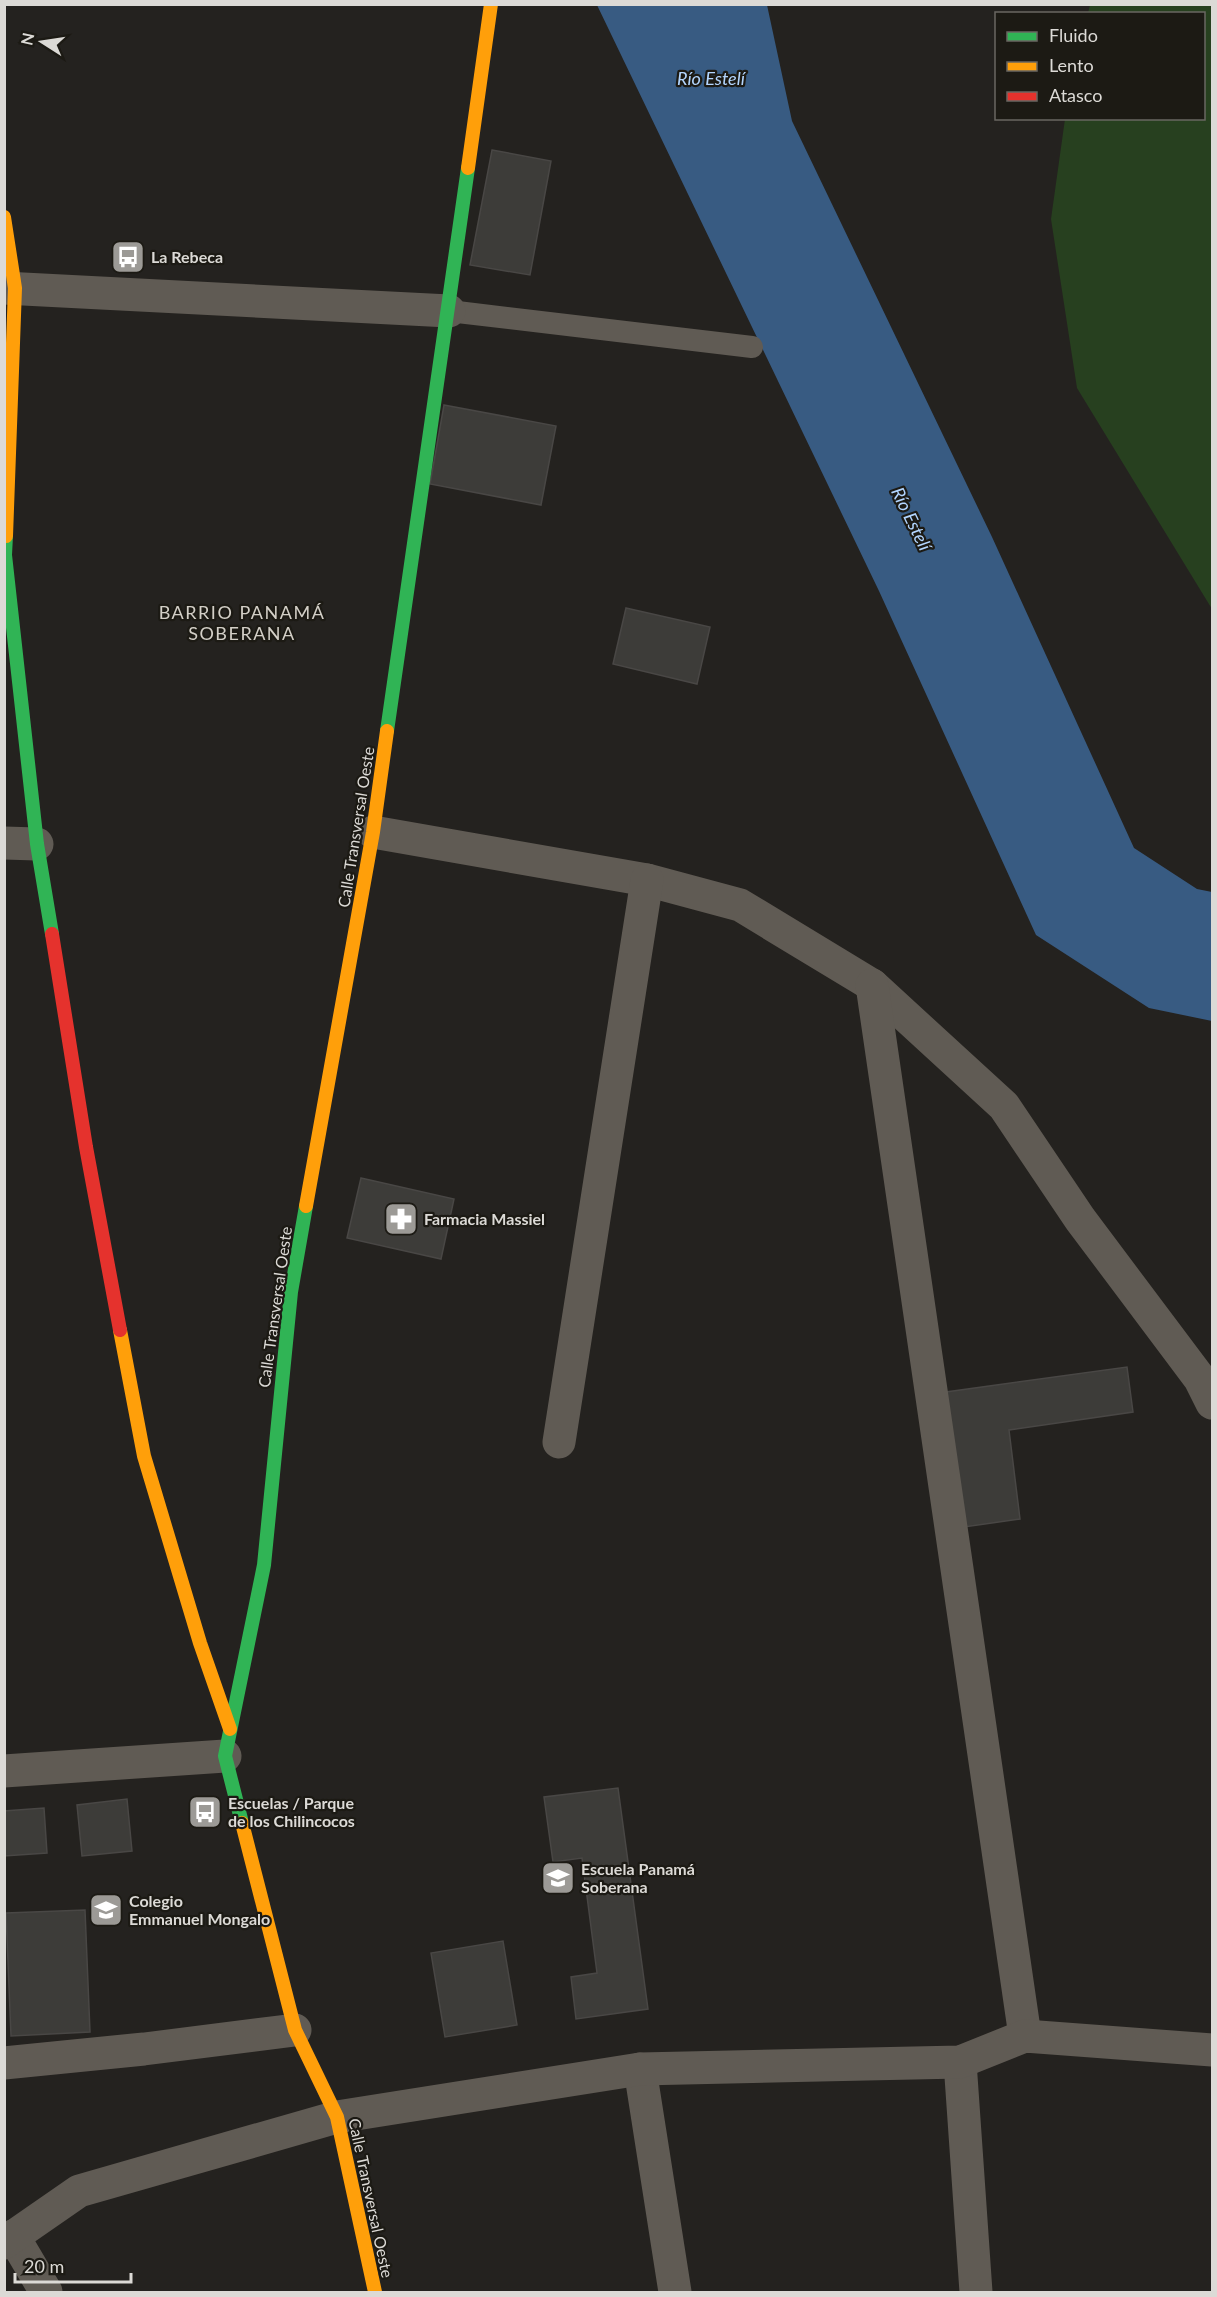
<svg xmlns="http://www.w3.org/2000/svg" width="1217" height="2297" viewBox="0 0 1217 2297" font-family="Lato,sans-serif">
<rect width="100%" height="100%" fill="#24221f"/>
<path fill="#27401f" d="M 1090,5 L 1212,5 L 1212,609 L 1077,388 L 1051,219 L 1065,119 L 1204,118 L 1204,14 L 1088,13 Z"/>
<path fill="#385b82" d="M 597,5 L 767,5 L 792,121 L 992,537 L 1134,848 L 1197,889 L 1212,892 L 1212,1021 L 1149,1008 L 1036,935 L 879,591 Z"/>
<g fill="#3d3c39" stroke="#494745" stroke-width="1.5">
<path d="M 492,150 L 551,161 L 530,275 L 470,265 Z"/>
<path d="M 444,405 L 556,426 L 541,505 L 430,484 Z"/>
<path d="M 626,608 L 710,627 L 697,684 L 613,664 Z"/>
<path d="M 361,1178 L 454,1199 L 441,1259 L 347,1238 Z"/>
<path d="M 1127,1367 L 1133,1412 L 1009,1430 L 1020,1519 L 957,1528 L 939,1393 Z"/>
<path d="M 618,1788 L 648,2009 L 576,2019 L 571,1977 L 597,1973 L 582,1858 L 553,1862 L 544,1797 Z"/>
<path d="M 127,1799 L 132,1851 L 82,1856 L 77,1805 Z"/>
<path d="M 44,1808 L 47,1853 L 4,1856 L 4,1811 Z"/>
<path d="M 85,1910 L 90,2032 L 11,2036 L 6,1913 Z"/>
<path d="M 503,1941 L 517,2025 L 445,2037 L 431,1953 Z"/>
</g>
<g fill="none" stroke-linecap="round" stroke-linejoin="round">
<path stroke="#605b54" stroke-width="22" d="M 449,311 L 752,347"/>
<g stroke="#605b54" stroke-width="33">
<path d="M 4,288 L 449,311"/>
<path d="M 373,832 L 647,880 L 740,905 L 872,985 L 1004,1106 L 1080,1219 L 1200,1379 L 1212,1403"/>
<path d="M 4,843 L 37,844"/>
<path d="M 872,985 L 1025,2036"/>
<path d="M 559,1442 L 647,880"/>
<path d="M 4,1771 L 225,1756"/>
<path d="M 960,2062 L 976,2292"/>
<path d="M 4,2063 L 144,2049 L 295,2030"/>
<path d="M 640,2069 L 675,2292"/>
<path d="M 13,2236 L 46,2292"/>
<path d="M 4,2243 L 79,2191 L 337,2117 L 640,2069 L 960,2062 L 1025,2036 L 1212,2050"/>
</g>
<g stroke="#30b455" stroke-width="14">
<path d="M 6,536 L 5,555 L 37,844 L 52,934"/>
<path d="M 387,731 L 468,168"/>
<path d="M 242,1823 L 225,1756 L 264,1565 L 291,1292 L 306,1206"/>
</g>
<g stroke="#ff9f0a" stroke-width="14">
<path d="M 468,168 L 491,4"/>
<path d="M 4,217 L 15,288 L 6,536"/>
<path d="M 306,1206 L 373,832 L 387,731"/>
<path d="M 120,1330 L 144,1456 L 200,1643 L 230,1729"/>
<path d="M 242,1823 L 295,2030 L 337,2117 L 375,2292"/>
</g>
<path stroke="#e5322d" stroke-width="14" d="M 52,934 L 86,1147 L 120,1330"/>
</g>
<defs>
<symbol id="bus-square" viewBox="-11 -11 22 22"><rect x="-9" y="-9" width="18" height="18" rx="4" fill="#9c9a96" stroke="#1c1a14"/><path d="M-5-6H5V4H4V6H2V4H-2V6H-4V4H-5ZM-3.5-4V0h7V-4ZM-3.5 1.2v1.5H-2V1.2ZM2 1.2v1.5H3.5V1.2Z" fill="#fff"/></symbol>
<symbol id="pharmacy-square" viewBox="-11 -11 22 22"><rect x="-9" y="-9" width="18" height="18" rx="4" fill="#9c9a96" stroke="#1c1a14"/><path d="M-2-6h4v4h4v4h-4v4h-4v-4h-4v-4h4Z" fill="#fff"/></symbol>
<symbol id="school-square" viewBox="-11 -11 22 22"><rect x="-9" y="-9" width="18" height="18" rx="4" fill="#9c9a96" stroke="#1c1a14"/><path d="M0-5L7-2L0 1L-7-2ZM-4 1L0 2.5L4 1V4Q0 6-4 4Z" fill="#fff"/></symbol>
<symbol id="university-square" viewBox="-11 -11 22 22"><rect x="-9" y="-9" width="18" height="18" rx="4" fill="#9c9a96" stroke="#1c1a14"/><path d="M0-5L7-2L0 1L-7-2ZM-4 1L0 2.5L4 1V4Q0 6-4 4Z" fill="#fff"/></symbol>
</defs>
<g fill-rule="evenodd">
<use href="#bus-square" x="109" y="238" width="38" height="38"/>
<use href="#pharmacy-square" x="382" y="1200" width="38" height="38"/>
<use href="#bus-square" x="186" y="1793" width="38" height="38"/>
<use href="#school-square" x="539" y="1859" width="38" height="38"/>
<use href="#university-square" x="87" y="1891" width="38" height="38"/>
</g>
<g text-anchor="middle" stroke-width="4.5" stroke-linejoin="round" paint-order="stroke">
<g font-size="16" font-weight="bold" fill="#dcdad6" stroke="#1c1a14" text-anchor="start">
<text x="151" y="263">La Rebeca</text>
<text x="424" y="1225">Farmacia Massiel</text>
<text x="228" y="1809">Escuelas / Parque<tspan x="228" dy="18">de los Chilincocos</tspan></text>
<text x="581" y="1875">Escuela Panamá<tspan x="581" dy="18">Soberana</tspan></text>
<text x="129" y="1907">Colegio<tspan x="129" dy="18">Emmanuel Mongalo</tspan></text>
</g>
<g font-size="16" fill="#dcdad6" stroke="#1c1a14">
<text transform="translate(356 827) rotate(-81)" y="6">Calle Transversal Oeste</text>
<text transform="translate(275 1307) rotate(-82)" y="6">Calle Transversal Oeste</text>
<text transform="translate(371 2198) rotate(78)" y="6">Calle Transversal Oeste</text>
</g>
<g font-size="18" font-style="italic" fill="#b3d6ff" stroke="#1c1a14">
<text x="711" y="85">Río Estelí</text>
<text transform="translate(911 519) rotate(64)" y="6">Río Estelí</text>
</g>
<g font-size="18" letter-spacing="1.5" fill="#d3cfc7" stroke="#1c1a14">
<text x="242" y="619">BARRIO PANAMÁ<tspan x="242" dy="21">SOBERANA</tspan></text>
</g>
</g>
<rect width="1217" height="2297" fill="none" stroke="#dcdad6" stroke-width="12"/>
<rect x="995" y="12" width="210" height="108" fill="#1c1a14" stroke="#696762" stroke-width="1.5"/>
<rect x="1007" y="32" width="30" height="9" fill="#30b455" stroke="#696762" stroke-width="1.5"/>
<text x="1049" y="42" font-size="18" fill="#dcdad6">Fluido</text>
<rect x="1007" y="62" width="30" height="9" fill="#ff9f0a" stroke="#696762" stroke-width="1.5"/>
<text x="1049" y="72" font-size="18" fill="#dcdad6">Lento</text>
<rect x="1007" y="92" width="30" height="9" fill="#e5322d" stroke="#696762" stroke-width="1.5"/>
<text x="1049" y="102" font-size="18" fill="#dcdad6">Atasco</text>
<g transform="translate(42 42) rotate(282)" stroke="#1c1a14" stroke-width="4.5" paint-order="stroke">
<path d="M0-4.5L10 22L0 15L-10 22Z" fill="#dcdad6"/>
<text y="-9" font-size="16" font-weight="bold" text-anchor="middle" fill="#dcdad6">N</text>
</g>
<path d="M15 2273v9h116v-9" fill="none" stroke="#dcdad6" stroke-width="3"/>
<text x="24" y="2273" font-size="18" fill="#dcdad6" stroke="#1c1a14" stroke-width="4.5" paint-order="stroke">20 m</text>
</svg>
